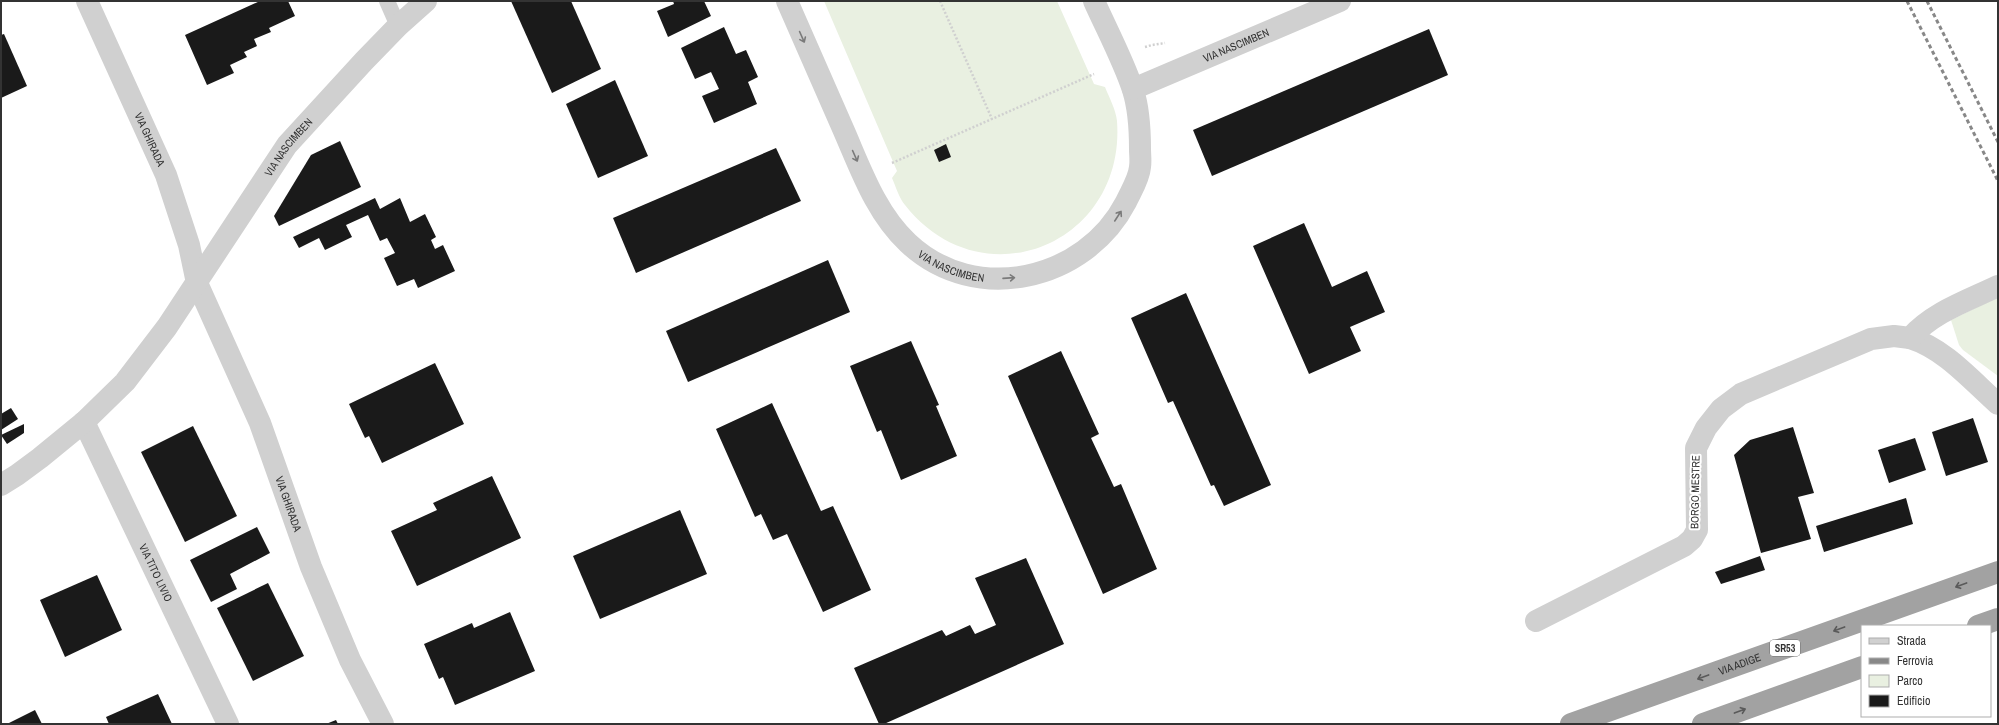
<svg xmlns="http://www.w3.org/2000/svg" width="1999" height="725" viewBox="0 0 1999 725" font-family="'Archivo Narrow',sans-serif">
<rect width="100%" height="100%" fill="#fff"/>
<g fill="#e9f0e1">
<path d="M 824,1 L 1057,1 L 1094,84 L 1105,87 C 1109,97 1116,110 1117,121 C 1126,244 982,303 905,205 C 899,198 896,187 892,178 L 897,171 Z"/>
<path d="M 1998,297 L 1998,376 L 1963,350 L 1959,345 L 1951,320 Z"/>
</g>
<g fill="#1a1a1a">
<path d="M 260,1 L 288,1 L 295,16 L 269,28 L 271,32 L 254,39 L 257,46 L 244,52 L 247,57 L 230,65 L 234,73 L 207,85 L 185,35 Z"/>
<path d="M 511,1 L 571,1 L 601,69 L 552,93 Z"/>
<path d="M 673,1 L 704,1 L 711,16 L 668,37 L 657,11 L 674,4 Z"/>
<path d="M 724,27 L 736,54 L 746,50 L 758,77 L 748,82 L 757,104 L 714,123 L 702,96 L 719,89 L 711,72 L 695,79 L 681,48 Z"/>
<path d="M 1429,29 L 1448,75 L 1212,176 L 1193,130 Z"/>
<path d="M 4,34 L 27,86 L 1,98 L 1,35 Z"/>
<path d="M 615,80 L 648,156 L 598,178 L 566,104 Z"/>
<path d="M 340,141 L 361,187 L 279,226 L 274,216 L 311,155 Z"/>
<path d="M 946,144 L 951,157 L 939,162 L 934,150 Z"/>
<path d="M 776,148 L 801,201 L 636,273 L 613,218 Z"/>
<path d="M 375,198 L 380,209 L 400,198 L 410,222 L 425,214 L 436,237 L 431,240 L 435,249 L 443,245 L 455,271 L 418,288 L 414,279 L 397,286 L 384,258 L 395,253 L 387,238 L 380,241 L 368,215 L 346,225 L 352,237 L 325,250 L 319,238 L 299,248 L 293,237 Z"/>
<path d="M 1304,223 L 1332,287 L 1367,271 L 1385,312 L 1350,327 L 1361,351 L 1309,374 L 1253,246 Z"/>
<path d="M 828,260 L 850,312 L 688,382 L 666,331 Z"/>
<path d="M 1186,293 L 1271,485 L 1224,506 L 1214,485 L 1211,486 L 1173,401 L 1168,403 L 1131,318 Z"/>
<path d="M 911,341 L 939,405 L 936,406 L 957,456 L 901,480 L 881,430 L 877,432 L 850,366 Z"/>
<path d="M 1061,351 L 1099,434 L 1091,438 L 1114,487 L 1121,484 L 1157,569 L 1103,594 L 1008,376 Z"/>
<path d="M 435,363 L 464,424 L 382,463 L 369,436 L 365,438 L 349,404 Z"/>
<path d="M 772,403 L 821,511 L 833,506 L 871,590 L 823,612 L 787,534 L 773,540 L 761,514 L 755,517 L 716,429 Z"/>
<path d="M 11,408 L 18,419 L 1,430 L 1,414 Z"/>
<path d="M 1973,418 L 1988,462 L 1946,476 L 1932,432 Z"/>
<path d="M 24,424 L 24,433 L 7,444 L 1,435 Z"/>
<path d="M 193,426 L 237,516 L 185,542 L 141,452 Z"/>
<path d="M 1793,427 L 1814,493 L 1798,497 L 1811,539 L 1761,553 L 1734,455 L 1750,440 Z"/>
<path d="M 1915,438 L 1926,470 L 1889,483 L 1878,450 Z"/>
<path d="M 492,476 L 521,538 L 417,586 L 391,531 L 437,510 L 433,503 Z"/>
<path d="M 1906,498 L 1913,524 L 1824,552 L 1816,526 Z"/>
<path d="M 680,510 L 707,574 L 600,619 L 573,556 Z"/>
<path d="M 257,527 L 270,553 L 230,574 L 237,589 L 211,602 L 190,560 Z"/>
<path d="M 1760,556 L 1765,570 L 1721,584 L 1715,572 Z"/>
<path d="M 1026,558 L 1064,644 L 884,724 L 879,724 L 854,668 L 942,630 L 946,636 L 970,625 L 975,634 L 996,625 L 975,578 Z"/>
<path d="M 97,575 L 122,630 L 65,657 L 40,600 Z"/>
<path d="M 268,583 L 304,656 L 253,681 L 217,608 Z"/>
<path d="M 510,612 L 535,671 L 455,705 L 443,677 L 439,679 L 424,644 L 472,623 L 474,628 Z"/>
<path d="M 158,694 L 172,724 L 109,724 L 106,717 Z"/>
<path d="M 35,710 L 42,724 L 7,724 Z"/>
<path d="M 336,720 L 338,724 L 326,724 Z"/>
</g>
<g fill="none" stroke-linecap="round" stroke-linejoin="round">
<g stroke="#d0d0d0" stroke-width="2.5" stroke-dasharray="2 2" stroke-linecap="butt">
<path d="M 940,1 L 992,119"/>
<path d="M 1145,47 L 1152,45 L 1165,43"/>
<path d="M 892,163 L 1094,74"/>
</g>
<path stroke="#d0d0d0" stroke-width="16" d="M 387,1 L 398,26"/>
<g stroke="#d0d0d0" stroke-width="22">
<path id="s1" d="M 87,1 L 166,175 L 189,245 L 197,283 L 260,423 L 311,567 L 350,660 L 383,724"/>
<path id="s2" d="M 787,1 C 806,44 825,87 844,131 C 861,170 876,213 908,243 C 975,306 1085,281 1126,202 C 1131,191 1139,179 1140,167 C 1141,161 1140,155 1140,149 C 1140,129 1139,109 1133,90 C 1124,62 1106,28 1094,1"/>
<path id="s3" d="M 1133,89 L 1340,1"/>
<path d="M 1910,338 C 1945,349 1971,380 1998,404"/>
<path id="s4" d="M 84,422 L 228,724"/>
<path id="s5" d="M 1,485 L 17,475 L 40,458 L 84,422 L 125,382 L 167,327 L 287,145 L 364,61 L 398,26 L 426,1"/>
<path d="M 1536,621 L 1684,546 L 1692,539 L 1697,530 L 1696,448 L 1706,428 L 1721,409 L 1741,394 L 1871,339 L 1894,336 L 1910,338 C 1933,312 1967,301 1998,286"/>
</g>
<g stroke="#a2a2a2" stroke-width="22">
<path d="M 1978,626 L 1998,619"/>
<path id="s6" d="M 1571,724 L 1998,572"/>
<path d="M 1703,724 L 1862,667"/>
</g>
<g stroke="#888" stroke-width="3" stroke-dasharray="4 3" stroke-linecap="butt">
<path d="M 1907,1 L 1998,181"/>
<path d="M 1927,1 L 1998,142"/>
</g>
</g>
<defs><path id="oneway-shaft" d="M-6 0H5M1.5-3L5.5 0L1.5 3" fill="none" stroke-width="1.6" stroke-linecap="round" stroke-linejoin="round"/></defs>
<g stroke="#7a7a7a">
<use href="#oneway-shaft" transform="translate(802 37) rotate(66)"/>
<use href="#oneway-shaft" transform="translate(855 156) rotate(66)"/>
<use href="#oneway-shaft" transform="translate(1118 216) rotate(-57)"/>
<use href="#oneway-shaft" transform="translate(1009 278) rotate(-4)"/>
</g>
<g stroke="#5a5a5a">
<use href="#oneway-shaft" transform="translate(1961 585) rotate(160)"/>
<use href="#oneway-shaft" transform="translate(1839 629) rotate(160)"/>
<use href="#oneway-shaft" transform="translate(1703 677) rotate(160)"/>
<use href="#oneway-shaft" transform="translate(1740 711) rotate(-20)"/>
</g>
<g text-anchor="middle" stroke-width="4" stroke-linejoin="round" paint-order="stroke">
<rect fill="#fff" stroke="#707070" stroke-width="1" x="1770" y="640" width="30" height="16" rx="3"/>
<g font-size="10" font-weight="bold" fill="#333">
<text x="1785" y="652">SR53</text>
</g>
<g font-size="11" fill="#333" stroke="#fff">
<text dy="4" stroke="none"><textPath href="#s3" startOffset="112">VIA NASCIMBEN</textPath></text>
<text dy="4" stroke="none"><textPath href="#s1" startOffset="152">VIA GHIRADA</textPath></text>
<text dy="4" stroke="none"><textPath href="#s5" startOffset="448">VIA NASCIMBEN</textPath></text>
<text dy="4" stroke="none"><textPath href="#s2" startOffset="322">VIA NASCIMBEN</textPath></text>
<text transform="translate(1695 492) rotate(-89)" y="4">BORGO MESTRE</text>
<text dy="4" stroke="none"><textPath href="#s1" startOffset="543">VIA GHIRADA</textPath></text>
<text dy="4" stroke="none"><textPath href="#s4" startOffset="167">VIA TITO LIVIO</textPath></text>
<text dy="4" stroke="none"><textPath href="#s6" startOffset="179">VIA ADIGE</textPath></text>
</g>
</g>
<rect width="1999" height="725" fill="none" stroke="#333333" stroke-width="4"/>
<rect x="1861" y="625" width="130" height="92" fill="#ffffff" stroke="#adadad"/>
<rect x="1869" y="638" width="20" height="6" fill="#d0d0d0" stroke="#adadad"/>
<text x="1897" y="645" font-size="12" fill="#333333">Strada</text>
<rect x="1869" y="658" width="20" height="6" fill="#888888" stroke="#adadad"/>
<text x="1897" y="665" font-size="12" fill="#333333">Ferrovia</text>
<rect x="1869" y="675" width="20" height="12" fill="#e9f0e1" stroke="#adadad"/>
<text x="1897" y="685" font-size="12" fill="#333333">Parco</text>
<rect x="1869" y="695" width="20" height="12" fill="#1a1a1a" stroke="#adadad"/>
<text x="1897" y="705" font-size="12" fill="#333333">Edificio</text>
</svg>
